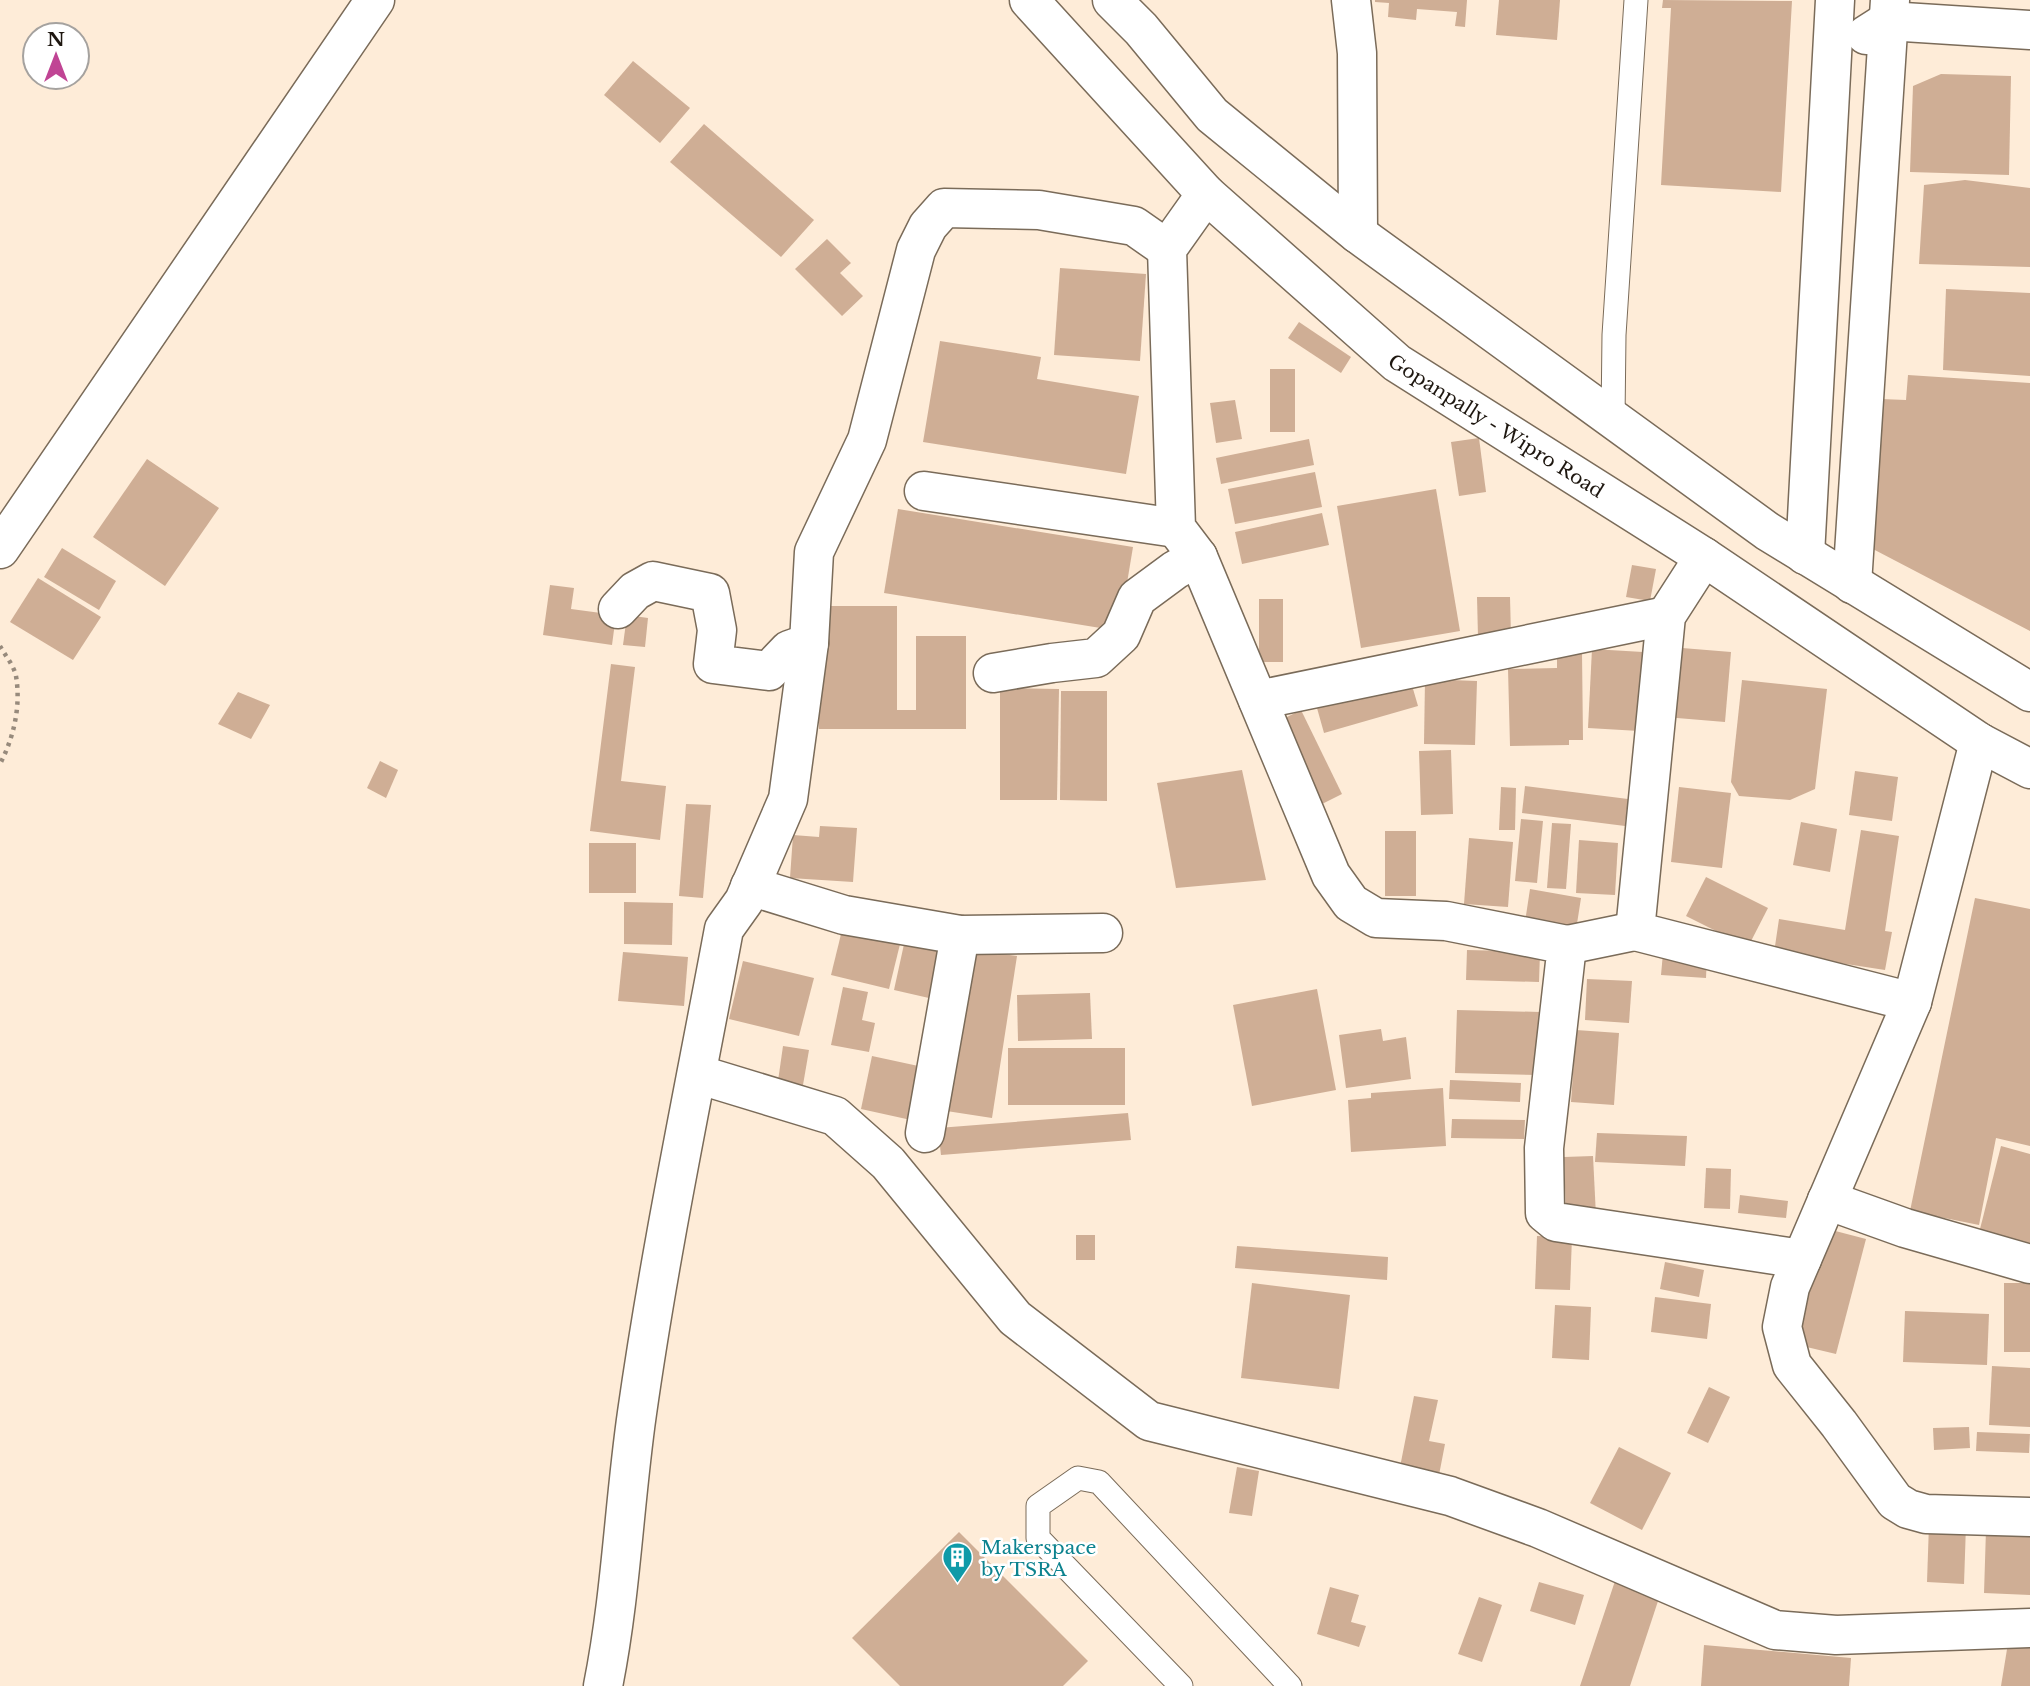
<svg xmlns="http://www.w3.org/2000/svg" width="2030" height="1686" viewBox="0 0 2030 1686" font-family="'Libre Baskerville',serif">
<rect width="100%" height="100%" fill="#feecd8"/>
<g fill="#cfae95">
<path d="M 1375,0 L 1467,0 L 1465,27 L 1455,26 L 1457,12 L 1417,9 L 1416,20 L 1388,17 L 1389,3 L 1375,2 Z"/>
<path d="M 1499,0 L 1560,0 L 1557,40 L 1496,35 Z"/>
<path d="M 1663,0 L 1792,1 L 1781,192 L 1661,185 L 1671,8 L 1662,8 Z"/>
<path d="M 633,61 L 690,108 L 660,143 L 604,95 Z"/>
<path d="M 1941,74 L 2011,76 L 2009,175 L 1910,172 L 1913,86 Z"/>
<path d="M 704,124 L 814,220 L 781,257 L 670,162 Z"/>
<path d="M 1965,180 L 2030,188 L 2030,267 L 1919,264 L 1924,185 Z"/>
<path d="M 827,239 L 851,263 L 840,273 L 863,296 L 842,316 L 795,269 Z"/>
<path d="M 1060,268 L 1146,274 L 1140,361 L 1054,355 Z"/>
<path d="M 1946,289 L 2030,293 L 2030,376 L 1943,370 Z"/>
<path d="M 1299,322 L 1351,357 L 1341,373 L 1288,338 Z"/>
<path d="M 940,341 L 1041,357 L 1037,379 L 1139,396 L 1126,474 L 923,442 Z"/>
<rect x="1270" y="369" width="25" height="63"/>
<path d="M 1908,375 L 2030,383 L 2030,631 L 1871,548 L 1881,399 L 1906,400 Z"/>
<path d="M 1235,400 L 1242,439 L 1216,443 L 1210,403 Z"/>
<path d="M 1479,438 L 1486,492 L 1459,496 L 1451,442 Z"/>
<path d="M 1309,439 L 1314,465 L 1221,484 L 1216,458 Z"/>
<path d="M 147,459 L 219,508 L 165,586 L 93,537 Z"/>
<path d="M 1315,472 L 1322,507 L 1235,524 L 1228,489 Z"/>
<path d="M 1436,489 L 1460,631 L 1361,648 L 1337,506 Z"/>
<path d="M 898,509 L 1133,547 L 1119,631 L 884,593 Z"/>
<path d="M 1322,513 L 1329,545 L 1242,564 L 1235,532 Z"/>
<path d="M 62,548 L 116,581 L 99,610 L 44,577 Z"/>
<path d="M 1632,565 L 1656,569 L 1650,601 L 1626,597 Z"/>
<path d="M 38,578 L 101,617 L 73,660 L 10,622 Z"/>
<path d="M 550,585 L 574,588 L 571,609 L 616,615 L 612,645 L 543,635 Z"/>
<path d="M 1477,597 L 1510,597 L 1511,636 L 1478,637 Z"/>
<rect x="1259" y="599" width="24" height="63"/>
<path d="M 819,606 L 897,606 L 897,710 L 916,710 L 916,636 L 966,636 L 966,729 L 819,729 Z"/>
<path d="M 627,615 L 648,618 L 645,647 L 623,645 Z"/>
<path d="M 1670,647 L 1731,652 L 1725,722 L 1665,717 Z"/>
<path d="M 1592,649 L 1643,652 L 1639,731 L 1588,728 Z"/>
<path d="M 1557,652 L 1582,652 L 1583,740 L 1569,740 L 1569,745 L 1510,746 L 1508,669 L 1557,668 Z"/>
<path d="M 611,664 L 635,667 L 621,781 L 666,786 L 660,840 L 590,831 Z"/>
<path d="M 1425,679 L 1477,681 L 1475,745 L 1424,744 Z"/>
<path d="M 1742,680 L 1827,689 L 1815,789 L 1790,800 L 1739,796 L 1731,782 Z"/>
<path d="M 1411,682 L 1418,706 L 1324,733 L 1317,708 Z"/>
<path d="M 1000,688 L 1059,689 L 1057,800 L 1000,800 Z"/>
<path d="M 1061,691 L 1107,691 L 1107,801 L 1060,800 Z"/>
<path d="M 238,692 L 270,705 L 251,739 L 218,724 Z"/>
<path d="M 1301,710 L 1342,794 L 1322,804 L 1281,720 Z"/>
<path d="M 1451,750 L 1453,814 L 1421,815 L 1419,751 Z"/>
<path d="M 380,761 L 398,770 L 386,798 L 367,788 Z"/>
<path d="M 1242,770 L 1266,880 L 1176,888 L 1157,783 Z"/>
<path d="M 1855,771 L 1898,777 L 1892,821 L 1849,815 Z"/>
<path d="M 1525,786 L 1628,799 L 1625,826 L 1522,813 Z"/>
<path d="M 1501,787 L 1516,788 L 1515,830 L 1499,830 Z"/>
<path d="M 1679,787 L 1731,793 L 1722,868 L 1671,862 Z"/>
<path d="M 686,804 L 711,805 L 703,898 L 679,896 Z"/>
<path d="M 1521,819 L 1543,821 L 1537,883 L 1515,881 Z"/>
<path d="M 1801,822 L 1837,829 L 1830,872 L 1793,865 Z"/>
<path d="M 1552,823 L 1571,824 L 1566,889 L 1547,888 Z"/>
<path d="M 820,826 L 857,828 L 853,882 L 790,878 L 793,835 L 819,837 Z"/>
<path d="M 1861,830 L 1899,836 L 1885,931 L 1892,932 L 1885,970 L 1774,953 L 1779,919 L 1845,930 Z"/>
<rect x="1385" y="831" width="31" height="65"/>
<path d="M 1469,838 L 1513,842 L 1508,907 L 1464,904 Z"/>
<path d="M 1579,840 L 1618,843 L 1615,895 L 1576,893 Z"/>
<rect x="589" y="843" width="47" height="50"/>
<path d="M 1706,877 L 1768,908 L 1748,947 L 1686,916 Z"/>
<path d="M 1530,889 L 1581,898 L 1576,930 L 1525,922 Z"/>
<path d="M 1975,898 L 2030,909 L 2030,1146 L 1996,1138 L 1979,1225 L 1910,1211 Z"/>
<path d="M 624,902 L 673,903 L 672,945 L 624,944 Z"/>
<path d="M 844,922 L 902,936 L 889,989 L 831,975 Z"/>
<path d="M 906,935 L 955,946 L 942,1001 L 894,990 Z"/>
<path d="M 965,949 L 1017,956 L 992,1118 L 940,1110 Z"/>
<path d="M 1467,950 L 1540,952 L 1539,982 L 1466,980 Z"/>
<path d="M 623,952 L 688,957 L 684,1006 L 618,1001 Z"/>
<path d="M 1663,953 L 1707,955 L 1706,978 L 1661,975 Z"/>
<path d="M 743,961 L 814,978 L 799,1036 L 729,1019 Z"/>
<path d="M 1587,979 L 1632,981 L 1629,1023 L 1585,1020 Z"/>
<path d="M 843,987 L 868,992 L 862,1020 L 875,1023 L 869,1052 L 831,1045 Z"/>
<path d="M 1317,989 L 1336,1090 L 1252,1106 L 1233,1005 Z"/>
<path d="M 1090,993 L 1092,1039 L 1018,1041 L 1017,995 Z"/>
<path d="M 1457,1010 L 1540,1012 L 1539,1075 L 1455,1073 Z"/>
<path d="M 1381,1029 L 1383,1041 L 1406,1037 L 1411,1079 L 1346,1088 L 1339,1035 Z"/>
<path d="M 1576,1030 L 1619,1033 L 1614,1105 L 1571,1102 Z"/>
<path d="M 783,1046 L 809,1050 L 803,1085 L 778,1081 Z"/>
<rect x="1008" y="1048" width="117" height="57"/>
<path d="M 872,1056 L 923,1067 L 911,1120 L 861,1109 Z"/>
<path d="M 1450,1080 L 1521,1083 L 1520,1102 L 1449,1099 Z"/>
<path d="M 1443,1088 L 1446,1146 L 1351,1152 L 1348,1100 L 1371,1098 L 1371,1093 Z"/>
<path d="M 1128,1113 L 1131,1140 L 941,1155 L 938,1128 Z"/>
<path d="M 1452,1119 L 1525,1120 L 1524,1139 L 1451,1138 Z"/>
<path d="M 1597,1133 L 1687,1136 L 1685,1166 L 1595,1162 Z"/>
<path d="M 2001,1146 L 2030,1154 L 2030,1246 L 1979,1233 Z"/>
<path d="M 1593,1156 L 1596,1216 L 1566,1217 L 1564,1157 Z"/>
<path d="M 1706,1168 L 1731,1169 L 1730,1209 L 1704,1208 Z"/>
<path d="M 1740,1195 L 1788,1201 L 1786,1218 L 1738,1213 Z"/>
<path d="M 1824,1228 L 1866,1239 L 1836,1354 L 1794,1344 Z"/>
<rect x="1076" y="1235" width="19" height="25"/>
<path d="M 1537,1236 L 1572,1237 L 1570,1290 L 1535,1289 Z"/>
<path d="M 1237,1246 L 1388,1257 L 1387,1280 L 1235,1268 Z"/>
<path d="M 1665,1262 L 1704,1270 L 1699,1297 L 1660,1289 Z"/>
<path d="M 1252,1283 L 1350,1295 L 1339,1389 L 1241,1378 Z"/>
<rect x="2004" y="1283" width="26" height="69"/>
<path d="M 1655,1297 L 1711,1304 L 1707,1339 L 1651,1332 Z"/>
<path d="M 1555,1305 L 1591,1307 L 1589,1360 L 1552,1358 Z"/>
<path d="M 1905,1311 L 1989,1314 L 1987,1365 L 1903,1362 Z"/>
<path d="M 1992,1366 L 2030,1368 L 2030,1427 L 1989,1425 Z"/>
<path d="M 1709,1387 L 1730,1397 L 1708,1443 L 1687,1433 Z"/>
<path d="M 1414,1396 L 1438,1400 L 1429,1441 L 1445,1444 L 1439,1475 L 1400,1467 Z"/>
<path d="M 1969,1427 L 1970,1448 L 1934,1450 L 1933,1428 Z"/>
<path d="M 1977,1432 L 2030,1434 L 2029,1453 L 1976,1451 Z"/>
<path d="M 1619,1447 L 1671,1473 L 1642,1530 L 1590,1503 Z"/>
<path d="M 1237,1467 L 1259,1471 L 1252,1516 L 1229,1513 Z"/>
<path d="M 1929,1524 L 1966,1525 L 1964,1584 L 1927,1582 Z"/>
<path d="M 1986,1529 L 2030,1531 L 2030,1595 L 1984,1593 Z"/>
<path d="M 959,1532 L 1088,1661 L 1063,1686 L 900,1686 L 852,1638 Z"/>
<path d="M 1615,1581 L 1660,1595 L 1630,1686 L 1580,1686 Z"/>
<path d="M 1539,1582 L 1584,1595 L 1575,1625 L 1530,1611 Z"/>
<path d="M 1330,1587 L 1359,1595 L 1351,1622 L 1366,1626 L 1359,1647 L 1317,1634 Z"/>
<path d="M 1479,1597 L 1502,1605 L 1482,1662 L 1458,1654 Z"/>
<path d="M 2009,1637 L 2030,1641 L 2030,1686 L 2001,1686 Z"/>
<path d="M 1704,1645 L 1851,1658 L 1849,1686 L 1701,1686 Z"/>
</g>
<g fill="none" stroke-linecap="round" stroke-linejoin="round">
<defs>
<g id="lane">
<path d="M 1613,419 L 1614,335 L 1636,0"/>
<path d="M 1181,1686 L 1038,1538 L 1038,1506 L 1078,1478 L 1099,1482 L 1290,1686"/>
</g>
<g id="street">
<path d="M 1351,0 L 1357,53 L 1358,234"/>
<path d="M 1866,35 L 1888,21 L 2030,30"/>
<path d="M 1206,194 L 1167,249 L 1176,528 L 1198,557 L 1331,875 L 1351,903 L 1376,918 L 1446,921 L 1567,945 L 1544,1148 L 1545,1213 L 1556,1222 L 1802,1259"/>
<path d="M 924,491 L 1176,528"/>
<path d="M 0,549 L 375,0"/>
<path d="M 1805,555 L 1835,0"/>
<path d="M 1704,557 L 1666,616 L 1635,931 L 1912,1002"/>
<path d="M 1852,584 L 1890,0"/>
<path d="M 618,609 L 635,591 L 653,581 L 710,593 L 717,630 L 713,664 L 769,671 L 789,650 L 809,643"/>
<path d="M 993,673 L 1052,663 L 1096,658 L 1121,635 L 1137,598 L 1175,570 L 1198,557"/>
<path d="M 1258,700 L 1666,616"/>
<path d="M 1979,742 L 1912,1002 L 1790,1287 L 1782,1327 L 1792,1365 L 1839,1424 L 1895,1501 L 1908,1509 L 1926,1514 L 2030,1517"/>
<path d="M 750,886 L 844,915 L 960,935 L 1103,933"/>
<path d="M 1567,945 L 1635,931"/>
<path d="M 697,1074 L 835,1116 L 888,1163 L 1015,1318 L 1149,1421 L 1450,1496 L 1538,1528 L 1775,1630 L 1836,1635 L 2030,1628"/>
<path d="M 925,1133 L 960,935"/>
<path d="M 1827,1200 L 1905,1228 L 2030,1264"/>
<path d="M 603,1686 C 621,1596 624,1504 637,1413 C 660,1251 694,1090 724,929 L 744,901 L 788,799 L 809,643 L 814,552 L 867,440 L 916,250 L 928,226 L 944,208 L 1039,210 L 1134,226 L 1167,249"/>
</g>
<g id="secondary">
<path id="s1" d="M 1029,0 L 1206,194 L 1397,363 L 1704,557 L 1979,742 L 2030,769"/>
<path d="M 1112,0 L 1141,29 L 1212,115 L 1358,234 L 1767,531 L 2030,692"/>
</g>
</defs>
<use href="#lane" stroke="#7a6b59" stroke-width="25"/>
<use href="#street" stroke="#7a6b59" stroke-width="41"/>
<use href="#secondary" stroke="#7a6b59" stroke-width="41"/>
<path stroke="#978a7c" stroke-width="4.5" stroke-dasharray="3.5 5" stroke-linecap="butt" d="M 0,646 C 5,655 14,666 16,676 C 21,706 14,737 0,764"/>
<use href="#lane" stroke="#fff" stroke-width="23"/>
<use href="#street" stroke="#fff" stroke-width="38"/>
<use href="#secondary" stroke="#fff" stroke-width="38"/>
</g>
<defs>
<symbol id="building-pin" viewBox="-11 -11 22 30"><path d="M0 17L-7.5 6A9.5 9.5 0 1 1 7.5 6Z" fill="#0f9aa8" stroke="#fff"/><path d="M-4-6H4V6H1V3H-1V6H-4ZM-2.5-4.3h1.7v1.8h-1.7ZM.8-4.3h1.7v1.8H.8ZM-2.5-1h1.7V.8h-1.7ZM.8-1h1.7V.8H.8Z" fill="#fff"/></symbol>
</defs>
<g fill-rule="evenodd">
<use href="#building-pin" x="940" y="1540" width="35" height="47"/>
</g>
<g text-anchor="middle" stroke-width="5" stroke-linejoin="round" paint-order="stroke">
<g font-size="19" fill="#1e1710" stroke="#fff">
<text dy="7" stroke="none"><textPath href="#s1" startOffset="635">Gopanpally - Wipro Road</textPath></text>
</g>
<g font-size="19" fill="#0d838f" stroke="#fff" text-anchor="start">
<text x="981" y="1554">Makerspace<tspan x="981" dy="22">by TSRA</tspan></text>
</g>
</g>
<g transform="translate(56 56)"><circle r="33" fill="#ffffff" stroke="#a5a29f" stroke-width="2"/>
<path d="M0-5L12 26L0 18L-12 26Z" fill="#c04494"/>
<text y="-10" font-size="19" font-weight="bold" text-anchor="middle" fill="#1e1710">N</text>
</g>
</svg>
